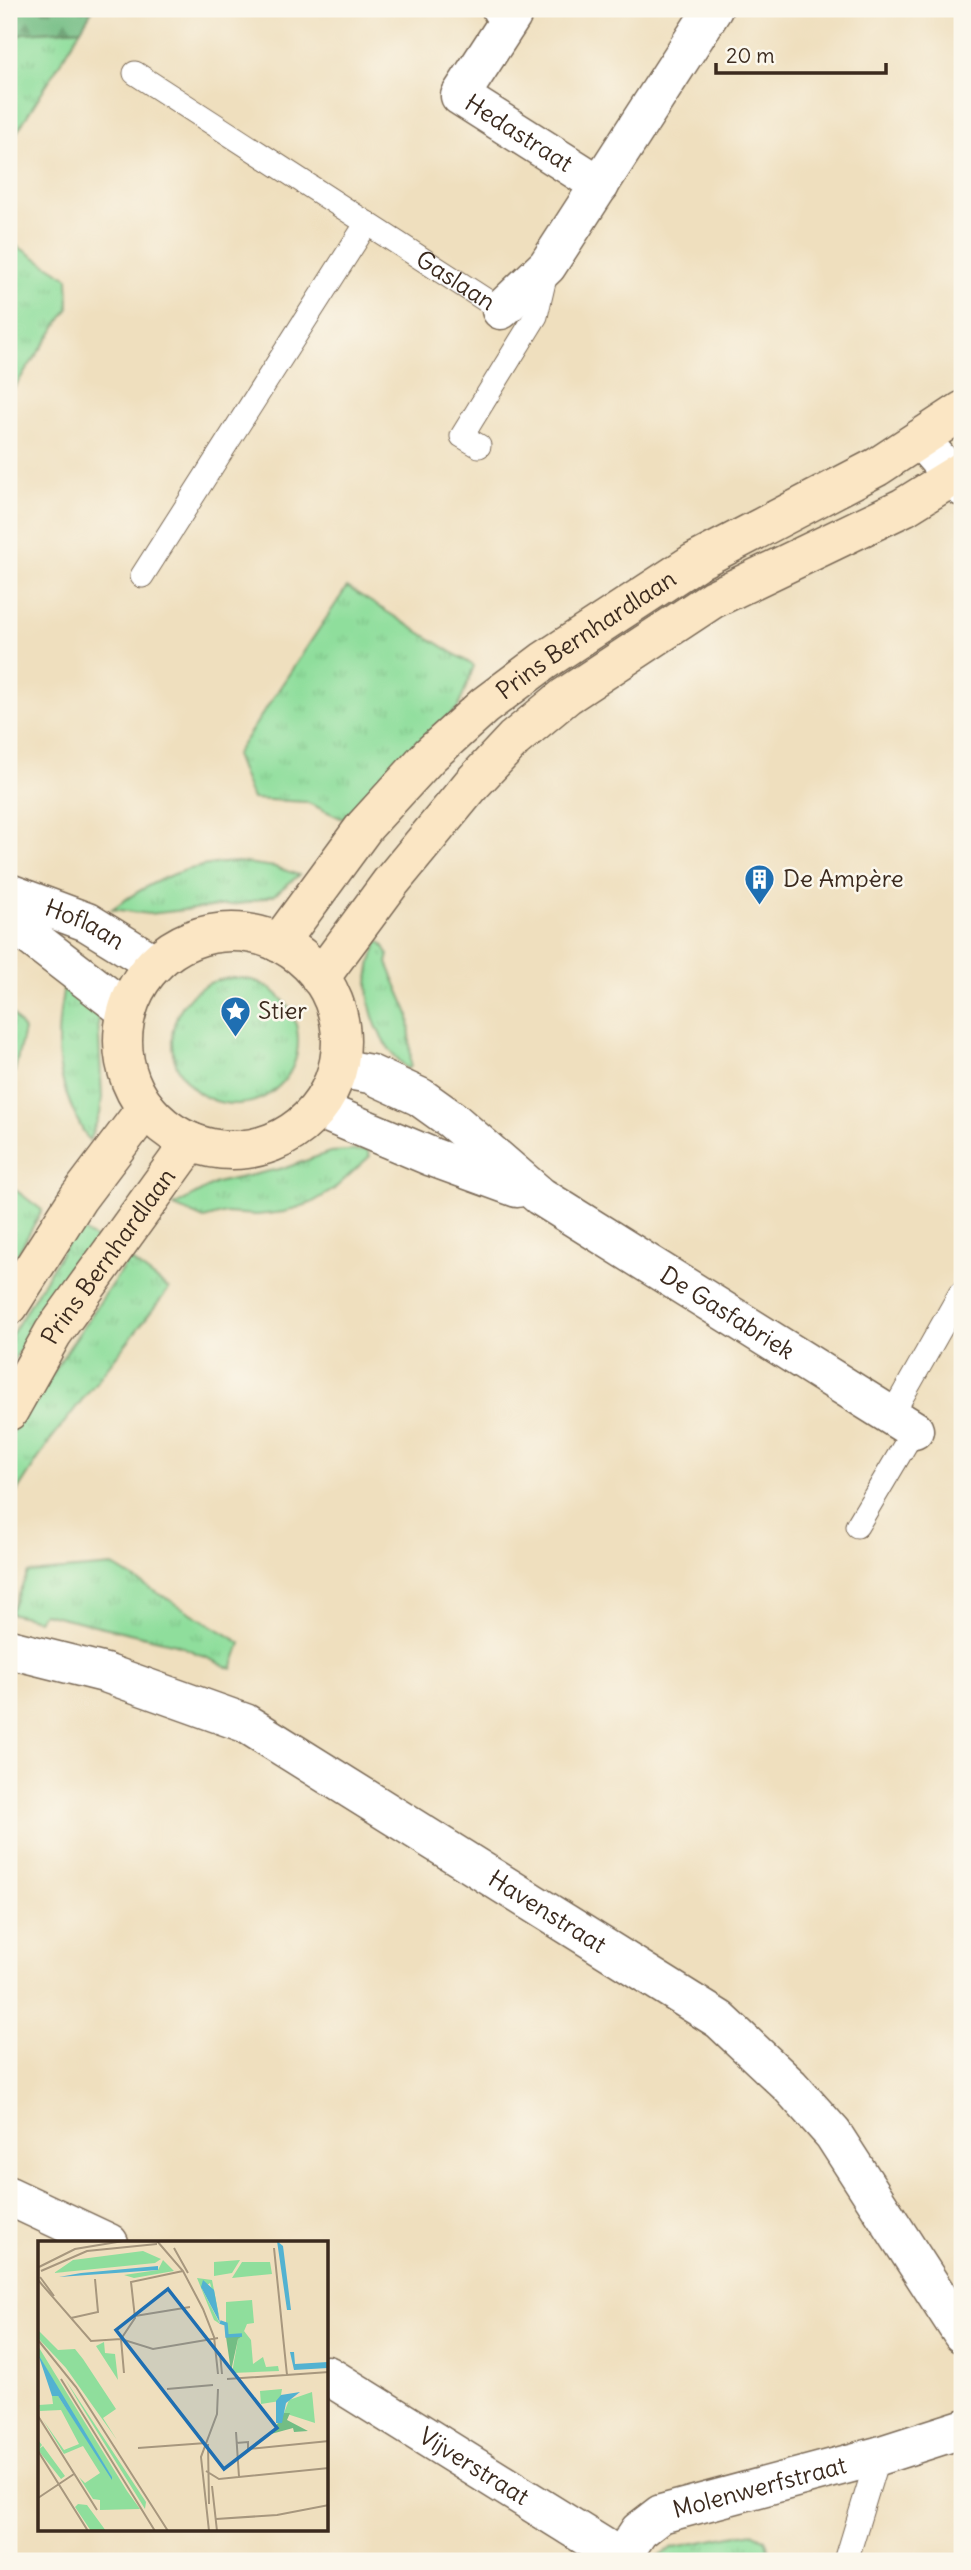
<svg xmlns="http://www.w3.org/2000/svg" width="971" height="2570" viewBox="0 0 971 2570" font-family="Delius,sans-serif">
<defs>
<pattern id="grass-tufts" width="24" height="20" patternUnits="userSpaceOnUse" patternTransform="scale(1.75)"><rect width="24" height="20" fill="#8fde9c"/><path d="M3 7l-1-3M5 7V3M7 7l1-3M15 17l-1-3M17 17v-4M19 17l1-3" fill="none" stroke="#7cbf86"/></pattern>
<pattern id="forest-firs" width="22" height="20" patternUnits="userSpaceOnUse" patternTransform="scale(1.75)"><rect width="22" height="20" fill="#73bd84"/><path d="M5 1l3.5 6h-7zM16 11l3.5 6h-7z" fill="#609a6b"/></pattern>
</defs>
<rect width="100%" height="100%" fill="#fbf7ec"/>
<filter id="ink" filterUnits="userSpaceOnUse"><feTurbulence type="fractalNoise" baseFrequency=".0143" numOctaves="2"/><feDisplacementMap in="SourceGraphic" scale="14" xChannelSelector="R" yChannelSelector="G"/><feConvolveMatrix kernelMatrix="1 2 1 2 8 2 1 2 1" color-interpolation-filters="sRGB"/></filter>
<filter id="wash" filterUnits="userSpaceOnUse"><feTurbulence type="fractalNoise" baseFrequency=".00686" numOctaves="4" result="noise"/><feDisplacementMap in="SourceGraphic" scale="28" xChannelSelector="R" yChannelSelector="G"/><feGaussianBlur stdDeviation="1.57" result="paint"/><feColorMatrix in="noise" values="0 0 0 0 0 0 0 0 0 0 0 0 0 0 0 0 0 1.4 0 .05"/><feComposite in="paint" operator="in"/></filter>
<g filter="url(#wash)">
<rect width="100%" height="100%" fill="#efdfbe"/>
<g fill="url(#grass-tufts)" stroke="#65845d" stroke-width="2">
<path d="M 81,29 L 9,145 L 9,41 L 24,33 Z"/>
<path d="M 9,241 L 68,278 L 69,308 L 9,395 Z"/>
<path d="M 347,587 L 474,666 L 458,708 L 343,819 L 306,802 L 252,799 L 235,755 Z"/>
<path d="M 238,862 L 275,867 L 299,875 L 274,895 L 246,903 L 149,914 L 112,909 C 154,879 186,864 238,862 Z"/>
<path d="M 378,942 L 382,943 L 389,955 L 387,963 L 409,1014 L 411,1066 L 408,1069 C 371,1037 357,988 378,942 Z"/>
<circle cx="235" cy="1041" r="63"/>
<path d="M 65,981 L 90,1001 L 98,1017 L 102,1098 L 100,1114 L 89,1141 C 55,1085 52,1045 65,981 Z"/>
<path d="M 9,1009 L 24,1030 L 14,1074 L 9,1076 Z"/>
<path d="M 367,1150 L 370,1156 L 333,1190 L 311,1203 L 284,1212 L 257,1215 L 225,1213 L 204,1219 L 174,1206 L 216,1183 L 288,1167 L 330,1152 Z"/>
<path d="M 9,1185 L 42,1210 L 9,1270 Z"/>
<path d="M 77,1227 L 97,1240 L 9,1366 L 9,1339 Z"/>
<path d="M 129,1259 L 169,1289 L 49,1442 L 9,1504 L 9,1437 Z"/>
<path d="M 113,1566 L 241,1643 L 232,1669 L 176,1644 L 43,1613 L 38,1620 L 10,1613 L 28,1573 Z"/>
<path d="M 753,2532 L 765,2540 L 773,2558 L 771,2561 L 653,2560 L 674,2547 Z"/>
</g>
<path fill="url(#forest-firs)" stroke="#577451" stroke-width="2" d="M 9,9 L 93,9 L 81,29 L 24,33 L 9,41 Z"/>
</g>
<g filter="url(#ink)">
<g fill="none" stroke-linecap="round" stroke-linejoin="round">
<defs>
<g id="service">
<path id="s1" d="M 135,73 L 501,310"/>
<path d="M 479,446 L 462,436 L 536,316 L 547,269"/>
<path d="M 142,576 L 367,223"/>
<path d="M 891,1416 L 960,1294"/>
<path d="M 857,1526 L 914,1430"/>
<path d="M 846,2561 L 878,2456"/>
</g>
<g id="minor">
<path id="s2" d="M 501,9 L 512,16 L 460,96 L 600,185"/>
<path d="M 501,310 L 547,266 L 713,9"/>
<path d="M 920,439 L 962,487"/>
<path id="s3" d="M 9,893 L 87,922 L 155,964"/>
<path d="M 9,920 L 127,1011"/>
<path id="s4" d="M 338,1068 L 370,1074 L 420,1097 L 452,1120 L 540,1196 L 914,1430"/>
<path d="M 318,1109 L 432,1157 L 517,1188"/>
<path id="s5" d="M 9,1649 L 105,1673 L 245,1723 L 720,2020 L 790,2086 L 833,2134 L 962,2334"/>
<path d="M 9,2196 L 109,2243"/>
<path id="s6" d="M 327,2375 L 621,2558"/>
<path id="s7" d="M 619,2561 L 639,2531 L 661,2514 L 878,2456 L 962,2429"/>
</g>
<g id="secondary">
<circle cx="232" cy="1041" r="109"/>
<path id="s8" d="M 279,943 L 365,826 L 430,755 L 484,706 L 544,661 L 695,562 L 877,467 L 962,411"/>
<path d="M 320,978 L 391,882 L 471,785 L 514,739 L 566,696 L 713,599 L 904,507 L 962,471"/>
<path d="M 9,1306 L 78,1198 L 146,1108"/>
<path id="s9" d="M 9,1411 L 53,1333 L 191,1142"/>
</g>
</defs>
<use href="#service" stroke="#7a6956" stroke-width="25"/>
<use href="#minor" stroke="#7a6956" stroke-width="41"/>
<use href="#secondary" stroke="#7a6956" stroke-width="41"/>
<use href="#service" stroke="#fff" stroke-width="23"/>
<use href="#minor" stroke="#fff" stroke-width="38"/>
<use href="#secondary" stroke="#fbe6c4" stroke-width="38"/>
</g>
</g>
<defs>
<symbol id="building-pin" viewBox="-11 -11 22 30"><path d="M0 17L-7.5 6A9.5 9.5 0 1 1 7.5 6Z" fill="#1f6fb2" stroke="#fbf7ec"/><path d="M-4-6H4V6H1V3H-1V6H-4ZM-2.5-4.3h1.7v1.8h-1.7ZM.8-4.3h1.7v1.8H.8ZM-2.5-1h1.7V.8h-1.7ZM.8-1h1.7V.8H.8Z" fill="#fff"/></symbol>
<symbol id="sight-pin" viewBox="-11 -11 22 30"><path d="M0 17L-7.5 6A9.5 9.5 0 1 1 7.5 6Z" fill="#1f6fb2" stroke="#fbf7ec"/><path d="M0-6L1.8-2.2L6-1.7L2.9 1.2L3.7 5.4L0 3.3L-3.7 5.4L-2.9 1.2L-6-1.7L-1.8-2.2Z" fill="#fff"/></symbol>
</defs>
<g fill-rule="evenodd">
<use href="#building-pin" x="742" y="862" width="35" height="47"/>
<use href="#sight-pin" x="218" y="994" width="35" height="47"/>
</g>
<g text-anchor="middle" stroke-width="5" stroke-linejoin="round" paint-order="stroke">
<g font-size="24" fill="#3b2a1e" stroke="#fbf7ec">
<text dy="8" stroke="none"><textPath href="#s2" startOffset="178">Hedastraat</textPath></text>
<text dy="8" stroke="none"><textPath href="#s1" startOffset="382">Gaslaan</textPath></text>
<text dy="8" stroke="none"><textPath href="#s8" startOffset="439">Prins Bernhardlaan</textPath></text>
<text dy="8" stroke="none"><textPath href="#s3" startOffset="82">Hoflaan</textPath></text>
<text dy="8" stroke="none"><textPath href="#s9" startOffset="184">Prins Bernhardlaan</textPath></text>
<text dy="8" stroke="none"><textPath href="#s4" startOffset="464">De Gasfabriek</textPath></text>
<text dy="8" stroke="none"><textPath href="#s5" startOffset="604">Havenstraat</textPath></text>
<text dy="8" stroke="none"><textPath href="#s6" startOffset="173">Vijverstraat</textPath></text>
<text dy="8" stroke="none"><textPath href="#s7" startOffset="166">Molenwerfstraat</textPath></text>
</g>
<g font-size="24" fill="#3b2a1e" stroke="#fbf7ec" text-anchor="start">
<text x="783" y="887">De Ampère</text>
<text x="258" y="1019">Stier</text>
</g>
</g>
<g transform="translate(38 2241)">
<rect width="290" height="290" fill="#efdfbe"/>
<path d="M 105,10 L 123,18 L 117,22 L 16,32 L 35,19 ZM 125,19 L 136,30 L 96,37 L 86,34 L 120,29 ZM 202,19 L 194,32 L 176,35 L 176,21 ZM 204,21 L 232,21 L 234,33 L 194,37 ZM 159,37 L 174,39 L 182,80 L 172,42 L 164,48 L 182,83 L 176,79 ZM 0,89 L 20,109 L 37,108 L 45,118 L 78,168 L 65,177 L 79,199 L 28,127 L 0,97 ZM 206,90 L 213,99 L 215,123 L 225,116 L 228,126 L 240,125 L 241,130 L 194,132 L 200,98 ZM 66,101 L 67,112 L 77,113 L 80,139 L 58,105 ZM 0,105 L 89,250 L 102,268 L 62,269 L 62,259 L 55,258 L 41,236 L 47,242 L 62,232 L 45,205 L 26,213 L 5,179 L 26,209 L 41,203 L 23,169 L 2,170 L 1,164 L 15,163 L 14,155 L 20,155 L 75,238 L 27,162 L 0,113 ZM 27,138 L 108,261 L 107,268 L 40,160 ZM 274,151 L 277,182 L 246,172 L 251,159 ZM 0,199 L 4,204 L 1,208 L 5,205 L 27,235 L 23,238 L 0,209 ZM 40,263 L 49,264 L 68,290 L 53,290 L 37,266 Z" fill="#8fde9c"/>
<path d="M 204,95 L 200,98 L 193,130 L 188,96 ZM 246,172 L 252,172 L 249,179 L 270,190 L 256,191 L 255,187 L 233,193 Z" fill="#73bd84"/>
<path d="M 214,59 L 216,82 L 209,83 L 204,95 L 188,96 L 188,61 Z" fill="#8fde9c"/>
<path d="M 244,148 L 242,160 L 223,163 L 222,150 Z" fill="#8fde9c"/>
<path d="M 239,0 L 245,5 L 253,69 L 249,69 ZM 120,25 L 120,29 L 21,36 L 43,32 ZM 165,39 L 176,49 L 182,82 L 163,46 ZM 252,111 L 256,111 L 257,123 L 290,121 L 290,127 L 256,129 ZM 0,113 L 74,236 L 74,239 L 20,155 L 14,155 ZM 262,151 L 248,162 L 244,182 L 238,182 L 238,160 L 243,154 Z" fill="#52b2d1"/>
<path fill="none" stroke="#52b2d1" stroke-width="3.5" d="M 182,81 L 188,83 L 189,95 L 204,94"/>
<path fill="none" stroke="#a7977e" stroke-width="2" d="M 119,0 L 145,30 L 165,68 L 176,96 L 180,133M 136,7 L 150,32M 236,7 L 249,134M 1,26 L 37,8 L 85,0M 3,30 L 49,10 L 119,3M 2,36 L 16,55M 0,39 L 53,100 L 83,98 L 115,108 L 180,97M 97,75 L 152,66M 33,77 L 60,71 L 57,38M 0,99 L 38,146 L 130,290M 182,112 L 184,133M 86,132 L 83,98 L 97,77 L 93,41 L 145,30M 23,138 L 117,290M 189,138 L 291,131M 129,148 L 175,144M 0,175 L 59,269M 198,191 L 201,236M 198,202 L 210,201 L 210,208 L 291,200M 170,203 L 171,263M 100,207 L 168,202M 0,210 L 50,290M 168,230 L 181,238 L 291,227M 174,245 L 179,290M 0,257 L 36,233M 178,278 L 239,274 L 291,264M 171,290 L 163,216 L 179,173 L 180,148"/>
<path fill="#1f6fb2" fill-opacity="0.15" stroke="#1f6fb2" stroke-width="3.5" d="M 130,48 L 239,187 L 186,228 L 78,89 Z"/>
<rect width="290" height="290" fill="none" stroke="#3b2a1e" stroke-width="3.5"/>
</g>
<rect width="971" height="2570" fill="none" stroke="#fbf7ec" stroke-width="35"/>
<path d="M716 63v10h170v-10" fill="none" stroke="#3b2a1e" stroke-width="3.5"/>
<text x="726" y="63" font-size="21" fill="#3b2a1e" stroke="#fbf7ec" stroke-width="5" paint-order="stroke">20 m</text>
</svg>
